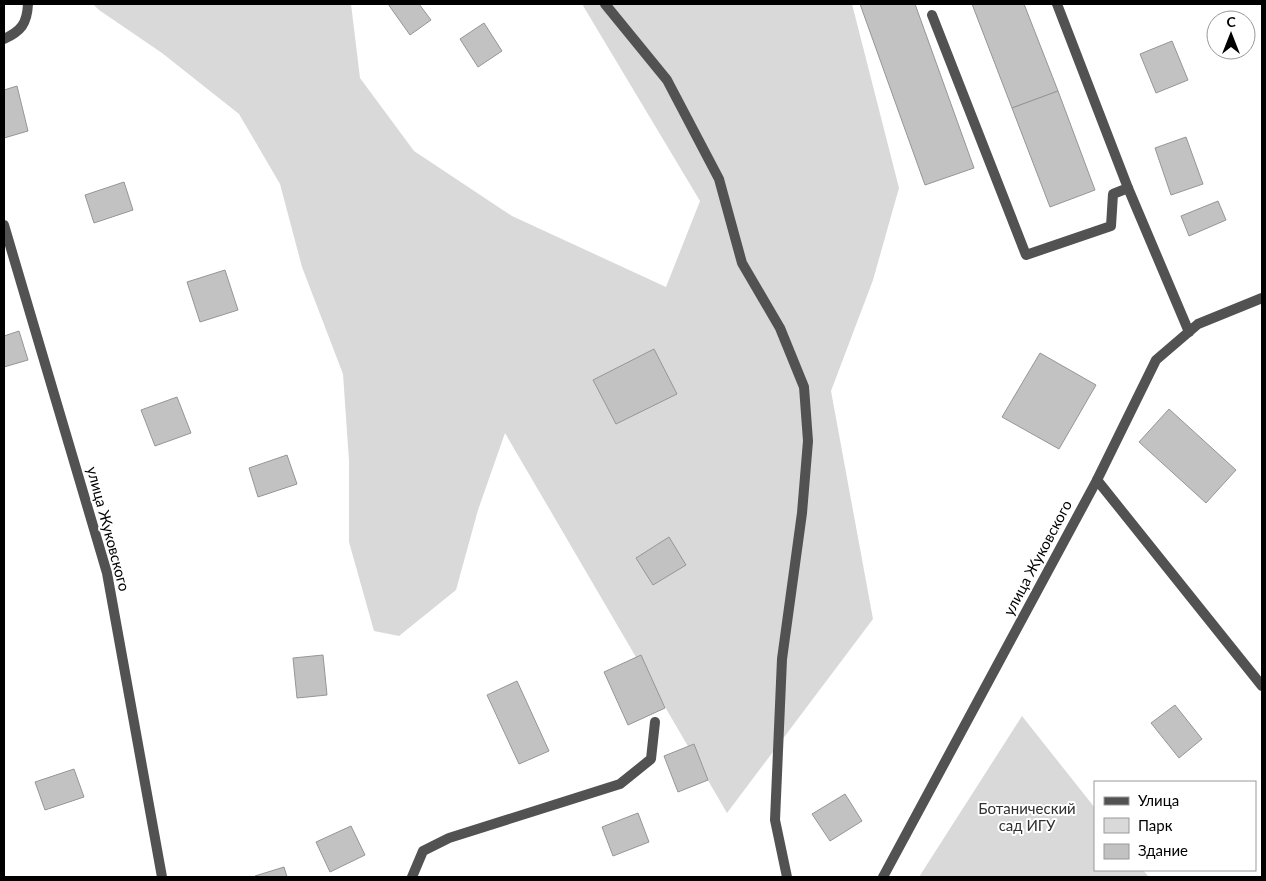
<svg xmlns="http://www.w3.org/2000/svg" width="1266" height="881" viewBox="0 0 1266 881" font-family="Lato,sans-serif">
<rect width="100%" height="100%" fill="#fff"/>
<g fill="#d9d9d9">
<path d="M 93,4 L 351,4 L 360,78 L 414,151 L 512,216 L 666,287 L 700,201 L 582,4 L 852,4 L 899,188 L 873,280 L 831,391 L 873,619 L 727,813 L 505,433 L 478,510 L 456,590 L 399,636 L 374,631 L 349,542 L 349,461 L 343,374 L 302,267 L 280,184 L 239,114 L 162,53 L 99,10 Z"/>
<path d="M 1022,716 L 1095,808 L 1095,870 L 1143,870 L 1149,877 L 919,877 Z"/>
</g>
<g fill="#c2c2c2" stroke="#969696">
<path d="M 388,4 L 419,4 L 431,20 L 410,35 Z"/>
<path d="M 860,4 L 915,4 L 974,168 L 925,185 Z"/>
<path d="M 972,4 L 1024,4 L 1058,91 L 1012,108 Z"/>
<path d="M 484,23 L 502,51 L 478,67 L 460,39 Z"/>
<path d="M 1172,41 L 1188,80 L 1156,93 L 1140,54 Z"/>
<path d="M 17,86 L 28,131 L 4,138 L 4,90 Z"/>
<path d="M 1058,91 L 1095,190 L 1050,207 L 1012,108 Z"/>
<path d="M 1186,137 L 1203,184 L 1171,195 L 1155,148 Z"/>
<path d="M 124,182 L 133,210 L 94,223 L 85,195 Z"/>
<path d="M 1218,201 L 1226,220 L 1189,236 L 1181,216 Z"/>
<path d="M 225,270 L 238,310 L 200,322 L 187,282 Z"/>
<path d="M 19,331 L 28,360 L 4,367 L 4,336 Z"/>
<path d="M 654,349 L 677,394 L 616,424 L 593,380 Z"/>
<path d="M 1040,353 L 1096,385 L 1059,449 L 1002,417 Z"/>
<path d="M 177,397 L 191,433 L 155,446 L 141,410 Z"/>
<path d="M 1169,409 L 1236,470 L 1206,503 L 1139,442 Z"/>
<path d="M 287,455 L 297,484 L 258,497 L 249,468 Z"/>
<path d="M 669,537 L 686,565 L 653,585 L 636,558 Z"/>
<path d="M 323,655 L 327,695 L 297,698 L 293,658 Z"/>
<path d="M 641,655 L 665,708 L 628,725 L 604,672 Z"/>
<path d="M 517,681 L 549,751 L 519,764 L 487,695 Z"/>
<path d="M 1175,705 L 1202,739 L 1179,758 L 1151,723 Z"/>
<path d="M 694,744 L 708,780 L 678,792 L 664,756 Z"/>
<path d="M 74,769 L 84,797 L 45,810 L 35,782 Z"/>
<path d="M 845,794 L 862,821 L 830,841 L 812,814 Z"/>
<path d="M 638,813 L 649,842 L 613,856 L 602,827 Z"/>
<path d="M 351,826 L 365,855 L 330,872 L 316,842 Z"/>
<path d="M 284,867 L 287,877 L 255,877 L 255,876 Z"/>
</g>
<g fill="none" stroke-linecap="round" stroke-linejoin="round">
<g stroke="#525252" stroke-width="10">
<path d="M 605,4 L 667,80 L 719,179 L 742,263 L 780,328 L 804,387 L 808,441 L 802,513 L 782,659 L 775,820 L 787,877"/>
<path d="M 932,15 L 1026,255 L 1111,226 L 1113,194 L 1128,188 L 1057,4"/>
<path d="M 1128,188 L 1189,332"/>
<path d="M 1097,480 L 1262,686"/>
<path d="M 412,877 L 423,851 L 449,838 L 620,784 L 651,759 L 655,722"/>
</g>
<g stroke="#525252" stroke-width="10">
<path d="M 4,39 C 21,31 27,24 28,4"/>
<path d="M 4,225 L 107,573 L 162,877"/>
<path d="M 883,877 L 1097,480 L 1156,360 L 1198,324 L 1262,298"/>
</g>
</g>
<g text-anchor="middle" stroke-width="4" stroke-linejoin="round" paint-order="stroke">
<g font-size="15" fill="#000" stroke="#fff">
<text transform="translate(108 529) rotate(75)" y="5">улица Жуковского</text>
<text transform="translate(1038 558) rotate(-62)" y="5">улица Жуковского</text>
</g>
<g font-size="15" fill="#303030" stroke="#fff">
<text x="1027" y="814">Ботанический<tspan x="1027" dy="17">сад ИГУ</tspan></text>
</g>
</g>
<rect width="1266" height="881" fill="none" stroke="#000000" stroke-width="10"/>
<rect x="1094" y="781" width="162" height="90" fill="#ffffff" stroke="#999999"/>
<rect x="1104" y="797" width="25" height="8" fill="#525252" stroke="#999999"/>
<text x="1138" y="806" font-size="15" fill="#000000">Улица</text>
<rect x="1104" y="818" width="25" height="15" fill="#d9d9d9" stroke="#999999"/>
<text x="1138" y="831" font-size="15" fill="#000000">Парк</text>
<rect x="1104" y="844" width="25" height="15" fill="#c2c2c2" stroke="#999999"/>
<text x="1138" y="856" font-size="15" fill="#000000">Здание</text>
<g transform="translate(1231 35)"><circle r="24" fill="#ffffff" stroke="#999999"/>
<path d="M0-4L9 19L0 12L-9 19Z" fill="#000000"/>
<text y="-8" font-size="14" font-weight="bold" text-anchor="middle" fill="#000000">С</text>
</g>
</svg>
